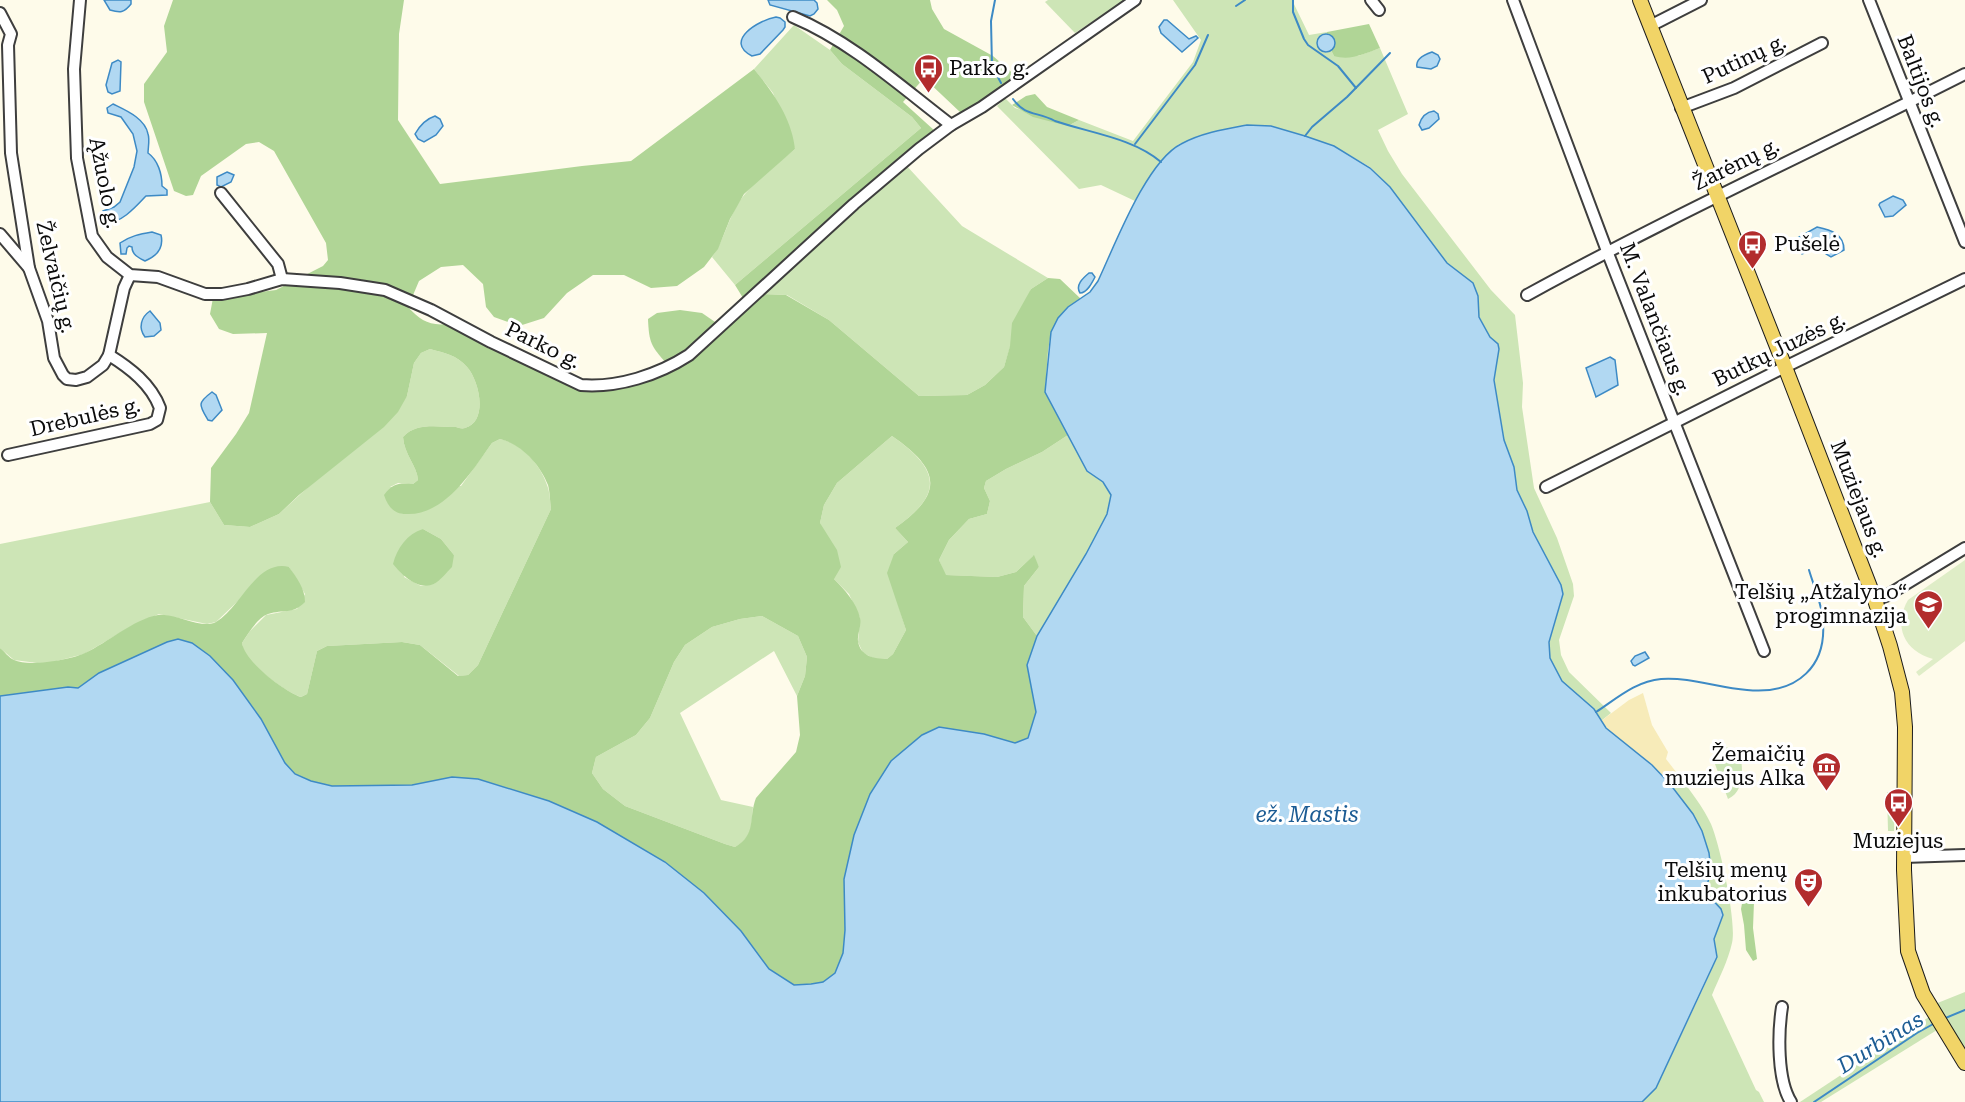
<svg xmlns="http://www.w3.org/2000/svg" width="1965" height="1102" viewBox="0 0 1965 1102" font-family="'Roboto Serif',serif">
<rect width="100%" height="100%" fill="#fefbea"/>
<g fill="#cde5b6" fill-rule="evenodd">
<path d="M 1048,0 L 1125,0 L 1075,33 L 1045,2 Z"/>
<path d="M 1173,0 L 1292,0 L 1309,35 L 1327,32 L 1327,34 L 1321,36 L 1326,53 L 1331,50 L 1334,56 L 1358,56 L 1380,48 L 1408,114 L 1378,130 L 1388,151 L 1402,174 L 1491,290 L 1515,315 L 1523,383 L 1522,407 L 1534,488 L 1557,538 L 1573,584 L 1574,596 L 1559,640 L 1561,655 L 1569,672 L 1611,713 L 1601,721 L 1562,681 L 1550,658 L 1549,642 L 1563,594 L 1561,585 L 1533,532 L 1527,511 L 1517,490 L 1514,467 L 1504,440 L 1494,380 L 1499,349 L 1498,344 L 1490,337 L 1479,316 L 1478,297 L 1473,283 L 1447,263 L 1383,180 L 1370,167 L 1334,146 L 1305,136 L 1222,130 L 1179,144 L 1161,162 L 1135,201 L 1101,185 L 1079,189 L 997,106 L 1005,98 L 1015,108 L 1068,126 L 1079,120 L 1133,141 L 1193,62 L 1201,40 Z"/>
<path d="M 794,25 L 830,50 L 842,64 L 912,117 L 921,128 L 735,285 L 712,257 C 726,238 729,212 745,194 C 759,177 778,163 795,149 L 773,93 L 754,69 Z"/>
<path d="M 905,164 L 962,226 L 1048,278 L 1031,289 L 1010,347 L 1004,367 L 985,385 L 967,395 L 919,396 L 829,320 L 787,295 L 759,294 Z"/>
<path d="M 430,349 C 444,353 457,355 467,367 C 479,380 489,421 465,428 C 462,429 459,428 456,427 C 438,427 416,422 403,437 C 404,454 417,466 418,480 L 413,484 L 398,483 L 390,487 L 461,486 L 492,443 L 500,439 C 521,443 540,464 547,485 C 550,492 550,502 551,509 L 478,665 L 468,675 L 459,676 L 420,645 L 402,642 L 327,646 L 317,651 L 307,694 L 301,697 C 284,691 259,671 247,657 C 243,653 243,648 242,643 L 250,631 L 266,615 L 297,609 L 305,594 L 289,567 L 238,601 L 216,622 L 207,624 L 159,614 L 130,627 L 84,654 L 45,664 L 14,660 L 0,648 L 0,544 L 210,502 L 224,525 L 250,527 L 279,514 L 407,396 L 414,363 L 421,353 ZM 423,529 L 441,539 L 454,555 L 434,584 L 421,586 L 404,577 Z"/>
<path d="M 1068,435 L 1087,471 L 1103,482 L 1111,495 L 1107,514 L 1086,554 L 1037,636 L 1023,617 L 1024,586 L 1039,567 L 1033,556 L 1016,572 L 997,577 L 945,575 L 939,560 L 949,540 L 969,519 L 987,514 L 990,501 L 984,488 L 986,481 L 1006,469 L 1042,452 Z"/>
<path d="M 892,436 C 939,469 945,493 895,528 L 908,542 L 894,554 L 897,601 L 906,630 L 893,654 L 887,659 L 875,659 L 863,653 L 858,642 L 860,618 L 849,594 L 834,579 L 820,523 L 824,505 L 837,483 Z"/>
<path d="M 762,616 L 798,636 L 807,657 L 805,676 L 797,696 L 774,651 L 680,713 L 721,800 L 753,807 C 751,826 754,836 735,847 L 725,844 L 625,806 L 603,789 L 592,773 L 596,757 L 636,735 L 650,718 L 674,662 L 685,645 L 712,627 L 740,619 Z"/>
<path d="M 1727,747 L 1731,752 L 1740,753 C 1743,769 1745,791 1728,799 L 1712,756 Z"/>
<path d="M 1680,777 C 1691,792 1703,807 1711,824 C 1720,845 1737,923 1732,943 C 1728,961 1719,978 1712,995 L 1756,1090 L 1759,1092 L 1764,1102 L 1642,1102 L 1656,1088 L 1702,991 L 1717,957 L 1714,939 L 1723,915 C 1720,904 1709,899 1706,889 L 1710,878 L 1693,814 L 1670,784 Z"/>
<path d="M 1887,792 L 1895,792 L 1894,831 L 1888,831 Z"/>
<path d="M 1965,992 L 1965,1050 L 1935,1004 Z"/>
<path d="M 1929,1017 L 1937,1030 L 1821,1102 L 1800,1102 Z"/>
</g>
<g fill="#b0d596" fill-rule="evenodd">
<path d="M 173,0 L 404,0 L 399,34 L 398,120 L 440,184 L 582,166 L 631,161 L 754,69 C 773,92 792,119 795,149 L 744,194 L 730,219 L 718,249 L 704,267 L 677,286 L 651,288 L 624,275 L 593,275 L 567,293 L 544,318 L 519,326 L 494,317 L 486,307 L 483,284 L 463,265 L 441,267 L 419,281 L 408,307 C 420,320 429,326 447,324 L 581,391 L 595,391 L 612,388 L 690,360 L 759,294 L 786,295 L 829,320 L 919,396 L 967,395 L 985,385 L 1004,367 L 1010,346 L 1012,323 L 1031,289 L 1048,278 L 1060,279 L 1081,299 L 1068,307 L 1051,332 L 1048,351 L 1045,392 L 1068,435 L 1042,452 L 1006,469 L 986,481 L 984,488 L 990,501 L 987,514 L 969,519 L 949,540 L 939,560 L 946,575 L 997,577 L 1016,572 L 1034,555 L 1039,567 L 1024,586 L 1023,617 L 1037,636 L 1027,665 L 1036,712 L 1028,738 L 1015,743 L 983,734 L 939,727 L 922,735 L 891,761 L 845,930 L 843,953 L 835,973 L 823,982 L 811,984 L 794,985 L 769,969 L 741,931 L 704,893 L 665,862 L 597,822 L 549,801 L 478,779 L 452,777 L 412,785 L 332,786 L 311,781 L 295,774 L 285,763 L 261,719 L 233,680 L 129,660 L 99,673 L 78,688 L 68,687 L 0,696 L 0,648 C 4,651 9,658 14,660 C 29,667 70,660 85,653 C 107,643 134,619 158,615 C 174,612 202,630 216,622 C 241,608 256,559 289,567 C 297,578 305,589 305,602 C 292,615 284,609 268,614 C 257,618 248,634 242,643 C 245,662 284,691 301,697 L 307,694 L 317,651 L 327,646 L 402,642 L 420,645 L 458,676 L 468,675 L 478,665 L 551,509 C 550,502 550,492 548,485 C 540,464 521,444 500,439 L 492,443 C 472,471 445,516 406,514 C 394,514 388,507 384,495 C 393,483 399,483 413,484 L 418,480 C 417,466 404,454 403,437 C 416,422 438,427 456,427 C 459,428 462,429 465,428 C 489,421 479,380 467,367 C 457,355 444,353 430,349 L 421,353 L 414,363 L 407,396 L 398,412 L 384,427 L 299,495 L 279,514 L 250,527 L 224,525 L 210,502 L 211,468 L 236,434 L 249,413 L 267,333 L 233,334 L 219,329 L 210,314 L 213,298 L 276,290 L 323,266 L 328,260 L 326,243 L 274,151 L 259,142 L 246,144 L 201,176 L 193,195 L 186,196 L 174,191 L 144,102 L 144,84 L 167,52 L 164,26 ZM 892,436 C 940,469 945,493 895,528 L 908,542 L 894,554 L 887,573 L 906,630 L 893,654 L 887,659 C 874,659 860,656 858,641 C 857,634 862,625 860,618 C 857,603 844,589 834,579 L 841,567 L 837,550 L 820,523 L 824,505 L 837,483 ZM 762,616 L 798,636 L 807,657 L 805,676 L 797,696 L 800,735 L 796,752 L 756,798 C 748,819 757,834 735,847 L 725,844 L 625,806 L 603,789 L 592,773 L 596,757 L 636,735 L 650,718 L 674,662 L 685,645 L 712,627 L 740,619 Z"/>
<path d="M 827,0 L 930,0 L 932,9 L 944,29 L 993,56 L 1017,77 L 961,113 L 924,78 L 903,102 L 935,131 L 811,236 L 743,298 L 735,285 L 921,128 L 912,117 L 842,64 L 830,50 L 844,26 L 837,10 Z"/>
<path d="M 1369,24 L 1380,48 C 1364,54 1350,61 1334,56 L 1331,50 L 1334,44 L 1334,38 L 1327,34 L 1327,32 Z"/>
<path d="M 1035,94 L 1047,107 L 1079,120 L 1068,126 L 1033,117 L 1012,105 L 1026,96 Z"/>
<path d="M 680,310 L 702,313 L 718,324 L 697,345 L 667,364 C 651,346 649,343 648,319 L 657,313 Z"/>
<path d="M 423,529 L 441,539 L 454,555 L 452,567 C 447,572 440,581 434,584 C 418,591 402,575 393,564 C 397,548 407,534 423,529 Z"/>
<path d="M 1746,896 L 1751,897 L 1754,902 L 1753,928 L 1757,959 L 1753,961 L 1746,950 L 1744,925 L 1741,909 L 1743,898 Z"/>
</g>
<path fill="#f7ebb9" d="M 1643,693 L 1652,725 L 1668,752 L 1666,759 L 1680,777 L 1670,784 C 1648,762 1620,745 1601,721 L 1629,700 Z"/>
<path fill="#dfedc7" d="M 1965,560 L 1965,641 L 1919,676 L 1916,672 L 1933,659 C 1904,651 1893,626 1908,600 Z"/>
<g fill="#b1d8f2" stroke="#3d8ac5" stroke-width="1.5">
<path d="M 104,0 L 131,0 L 131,4 C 124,13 120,13 110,10 Z"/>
<path d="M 768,0 L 814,0 L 817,3 L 818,9 L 814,14 L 810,16 L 770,5 Z"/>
<path d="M 776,17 L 780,18 L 785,22 L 785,27 L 783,30 L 760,54 L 752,56 C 723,41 759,20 776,17 Z"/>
<path d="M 1164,20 L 1167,20 L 1189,39 L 1196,36 L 1198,38 L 1182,52 L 1161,33 L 1159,27 Z"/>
<circle cx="1326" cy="43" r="9"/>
<path d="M 1432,52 L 1438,55 L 1440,59 L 1437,66 L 1431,69 L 1417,67 C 1415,58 1426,54 1432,52 Z"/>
<path d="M 118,60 L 121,62 L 120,91 L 112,94 L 108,92 L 106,85 L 112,63 Z"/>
<path d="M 113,104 C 125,110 145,118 148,134 C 150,139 148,148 148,153 C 158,160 162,174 162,186 L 167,190 L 167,195 L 146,196 C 133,210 122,222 103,225 L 99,221 L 99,215 L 103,211 L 114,207 L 120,202 L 134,167 L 137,151 L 133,134 L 121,117 L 108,113 L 107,108 Z"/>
<path d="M 1434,111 L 1438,114 L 1439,119 L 1429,128 L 1422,130 L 1419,125 C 1421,118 1426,112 1434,111 Z"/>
<path d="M 435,116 L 440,119 L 443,126 L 436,135 L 424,142 L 418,139 L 415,134 C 420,125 426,119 435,116 Z"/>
<path d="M 1247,125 L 1271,126 L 1305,136 L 1334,146 L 1370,168 L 1390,187 L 1447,263 L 1473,283 L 1478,296 L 1479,317 L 1490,337 L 1498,344 L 1499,349 L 1494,380 L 1504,440 L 1514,467 L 1517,490 L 1527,511 L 1533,532 L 1561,585 L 1563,594 L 1549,642 L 1550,658 L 1562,681 L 1594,709 L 1606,728 L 1652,765 L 1670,784 L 1693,814 L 1702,831 L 1709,853 L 1711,871 L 1706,889 L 1708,895 L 1721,909 L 1723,915 L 1714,939 L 1717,957 L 1656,1088 L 1642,1102 L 0,1102 L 0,696 L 68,687 L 78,688 L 99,673 L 167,642 L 178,639 L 192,643 L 210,656 L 233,680 L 261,719 L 285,763 L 295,774 L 311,781 L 332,786 L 412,785 L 452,777 L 478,779 L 549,801 L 597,822 L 665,862 L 704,893 L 741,931 L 769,969 L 794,985 L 811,984 L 823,982 L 835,973 L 843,953 L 845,930 L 844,879 L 854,835 L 870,794 L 891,761 L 922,735 L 939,727 L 984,734 L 1015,743 L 1028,738 L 1036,712 L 1027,665 L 1037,636 L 1086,554 L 1107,514 L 1111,495 L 1103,482 L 1087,471 L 1045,392 L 1051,332 L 1058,318 L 1068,307 L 1090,292 L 1098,281 C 1115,245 1146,162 1181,144 C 1201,133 1225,129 1247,125 Z"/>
<path d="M 227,172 L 234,175 L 231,182 L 221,187 L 217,185 L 217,177 Z"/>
<path d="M 1893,196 L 1903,200 L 1906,205 L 1893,216 L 1885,217 L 1879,205 L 1880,203 Z"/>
<path d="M 1817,227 C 1831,230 1844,234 1844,250 L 1831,257 L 1826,254 L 1817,243 L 1807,252 L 1802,254 C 1797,250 1794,247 1794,240 Z"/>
<path d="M 152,232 L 161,235 C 164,248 157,256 145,261 C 139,258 132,255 132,247 L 129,246 L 127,248 L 126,254 L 121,254 L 120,243 C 130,236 140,234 152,232 Z"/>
<path d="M 1089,273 L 1092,273 L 1095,277 C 1092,283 1087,293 1080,293 C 1075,285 1083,278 1089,273 Z"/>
<path d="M 150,311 L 160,323 L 161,330 L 154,336 L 145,337 C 138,328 141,317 150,311 Z"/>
<path d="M 1610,357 L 1615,360 L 1618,385 L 1596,397 L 1586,368 Z"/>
<path d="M 212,392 L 216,395 L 222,410 L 212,421 L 208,420 C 199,405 197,403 212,392 Z"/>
<path d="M 1645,652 L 1649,658 L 1635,666 L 1633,665 L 1631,661 L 1635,656 Z"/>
</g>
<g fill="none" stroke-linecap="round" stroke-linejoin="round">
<g stroke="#3d8ac5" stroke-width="2">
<path d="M 995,0 L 991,21 L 992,66 L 1001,83"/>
<path d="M 1293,0 L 1293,12 L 1304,39 L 1308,45 L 1338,66 L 1356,88"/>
<path d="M 1236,6 L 1245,0"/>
<path d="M 1013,99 C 1026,117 1037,111 1055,121 C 1090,133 1133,138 1161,162"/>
<path d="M 1305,136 L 1312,127 L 1347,97 L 1390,53"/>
<path d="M 1135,144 L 1195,65 L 1208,35"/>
<path d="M 1596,712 C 1616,699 1636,681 1661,679 C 1691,677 1718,688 1747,690 C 1797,695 1830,666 1822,614 C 1820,599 1813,584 1809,570"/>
<path d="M 1943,1019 L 1965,1010"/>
<path d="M 1814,1102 L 1917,1033 L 1935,1023"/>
</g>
<defs>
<g id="minor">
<path d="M 80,0 L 74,69 L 77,158 L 92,236 L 107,257 L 130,275 L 158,277 L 205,294 L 222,294 L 248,289 L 282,279 L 340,283 L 385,290 L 431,310 L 491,342 L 581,385 C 618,388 658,375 689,355 L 854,204 L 919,149 L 951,125 L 982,107 L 1135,0"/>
<path d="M 1371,0 L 1379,10"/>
<path d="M 1513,0 L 1607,251 L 1764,651"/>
<path d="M 1869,0 L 1965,242"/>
<path d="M 0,13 L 11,34 L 8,45 L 11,153 L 29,268 L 48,321 L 54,358 L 63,375 L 67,379 L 76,380 L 87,377 L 103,365 L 109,355 L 124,288 L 130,275"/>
<path d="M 793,17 C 852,42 900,86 951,125"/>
<path d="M 1650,26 L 1701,0"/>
<path d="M 1681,108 L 1734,88 L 1822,43"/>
<path d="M 221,193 L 278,264 L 282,279"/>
<path d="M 0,234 L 29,268"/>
<path d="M 1527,295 C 1671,216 1819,148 1965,74"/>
<path d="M 8,455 L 150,424 L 157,420 L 160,408 C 151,384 130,368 109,355"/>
<path d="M 1546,487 L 1785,367 L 1965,279"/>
<path d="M 1875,600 L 1886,596 L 1965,548"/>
<path d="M 1904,849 L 1934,850"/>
<path d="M 1904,857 L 1965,855"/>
<path d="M 1782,1007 C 1778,1033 1777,1080 1791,1102"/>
</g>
<path id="major" d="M 1640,0 L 1785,367 L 1875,600 L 1890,646 L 1902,692 L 1905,727 L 1904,870 L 1908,951 L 1923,994 L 1965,1063"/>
</defs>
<use href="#minor" stroke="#3e3e3e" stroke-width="14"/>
<use href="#major" stroke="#1c1c1c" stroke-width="16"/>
<use href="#minor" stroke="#fff" stroke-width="10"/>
<use href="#major" stroke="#f1d467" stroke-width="14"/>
</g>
<defs>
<symbol id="bus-pin" viewBox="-11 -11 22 30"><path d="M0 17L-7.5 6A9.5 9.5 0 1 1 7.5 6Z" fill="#b22c2d" stroke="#fff"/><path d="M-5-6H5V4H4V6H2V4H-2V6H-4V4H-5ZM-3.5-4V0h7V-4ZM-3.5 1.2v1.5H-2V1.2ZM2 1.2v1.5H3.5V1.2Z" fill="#fff"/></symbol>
<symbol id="school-pin" viewBox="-11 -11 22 30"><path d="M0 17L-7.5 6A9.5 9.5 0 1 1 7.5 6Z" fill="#b22c2d" stroke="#fff"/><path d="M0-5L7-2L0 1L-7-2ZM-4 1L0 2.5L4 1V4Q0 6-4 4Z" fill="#fff"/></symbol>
<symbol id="museum-pin" viewBox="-11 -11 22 30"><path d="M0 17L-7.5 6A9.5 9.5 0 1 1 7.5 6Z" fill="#b22c2d" stroke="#fff"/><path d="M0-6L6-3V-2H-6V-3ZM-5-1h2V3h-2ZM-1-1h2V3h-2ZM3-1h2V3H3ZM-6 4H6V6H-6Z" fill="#fff"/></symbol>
<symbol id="theatre-pin" viewBox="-11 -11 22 30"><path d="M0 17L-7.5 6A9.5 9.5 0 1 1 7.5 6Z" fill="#b22c2d" stroke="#fff"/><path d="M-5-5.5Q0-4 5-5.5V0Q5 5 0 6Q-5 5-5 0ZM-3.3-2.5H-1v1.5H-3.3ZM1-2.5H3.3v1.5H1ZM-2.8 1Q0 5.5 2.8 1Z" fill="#fff"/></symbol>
</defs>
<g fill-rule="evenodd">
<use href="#bus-pin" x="912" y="52" width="33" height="45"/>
<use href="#bus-pin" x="1736" y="228" width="33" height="45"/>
<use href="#school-pin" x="1912" y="588" width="33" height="45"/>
<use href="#museum-pin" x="1810" y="750" width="33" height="45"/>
<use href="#bus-pin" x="1882" y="786" width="33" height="45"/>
<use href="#theatre-pin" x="1792" y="866" width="33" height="45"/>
</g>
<g text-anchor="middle" stroke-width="6" stroke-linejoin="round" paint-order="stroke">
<g font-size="21" fill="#0b0b0b" stroke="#fff">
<text transform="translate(1744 59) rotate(-25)" y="7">Putinų g.</text>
<text transform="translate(1921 81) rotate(69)" y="7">Baltijos g.</text>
<text transform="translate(1736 164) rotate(-26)" y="7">Žarėnų g.</text>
<text transform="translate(105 183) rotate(79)" y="7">Ąžuolo g.</text>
<text transform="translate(56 277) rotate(77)" y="7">Želvaičių g.</text>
<text transform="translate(1655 319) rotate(69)" y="7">M. Valančiaus g.</text>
<text transform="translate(543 345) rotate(26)" y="7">Parko g.</text>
<text transform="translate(1779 349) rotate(-26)" y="7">Butkų Juzės g.</text>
<text transform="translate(85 417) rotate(-13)" y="7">Drebulės g.</text>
<text transform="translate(1859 499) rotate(69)" y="7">Muziejaus g.</text>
</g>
<g font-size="21" fill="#0b0b0b" stroke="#fff" text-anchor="end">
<text x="949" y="75" text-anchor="start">Parko g.</text>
<text x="1774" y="251" text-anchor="start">Pušelė</text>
<text x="1907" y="599">Telšių „Atžalyno“<tspan x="1907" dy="24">progimnazija</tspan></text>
<text x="1805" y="761">Žemaičių<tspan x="1805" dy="24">muziejus Alka</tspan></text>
<text x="1898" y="848" text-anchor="middle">Muziejus</text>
<text x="1787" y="877">Telšių menų<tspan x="1787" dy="24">inkubatorius</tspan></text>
</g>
<g font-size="22" font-style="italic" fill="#1c5c94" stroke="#fff">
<text x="1307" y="822">ež. Mastis</text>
<text transform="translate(1880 1042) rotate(-32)" y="8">Durbinas</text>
</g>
</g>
</svg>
